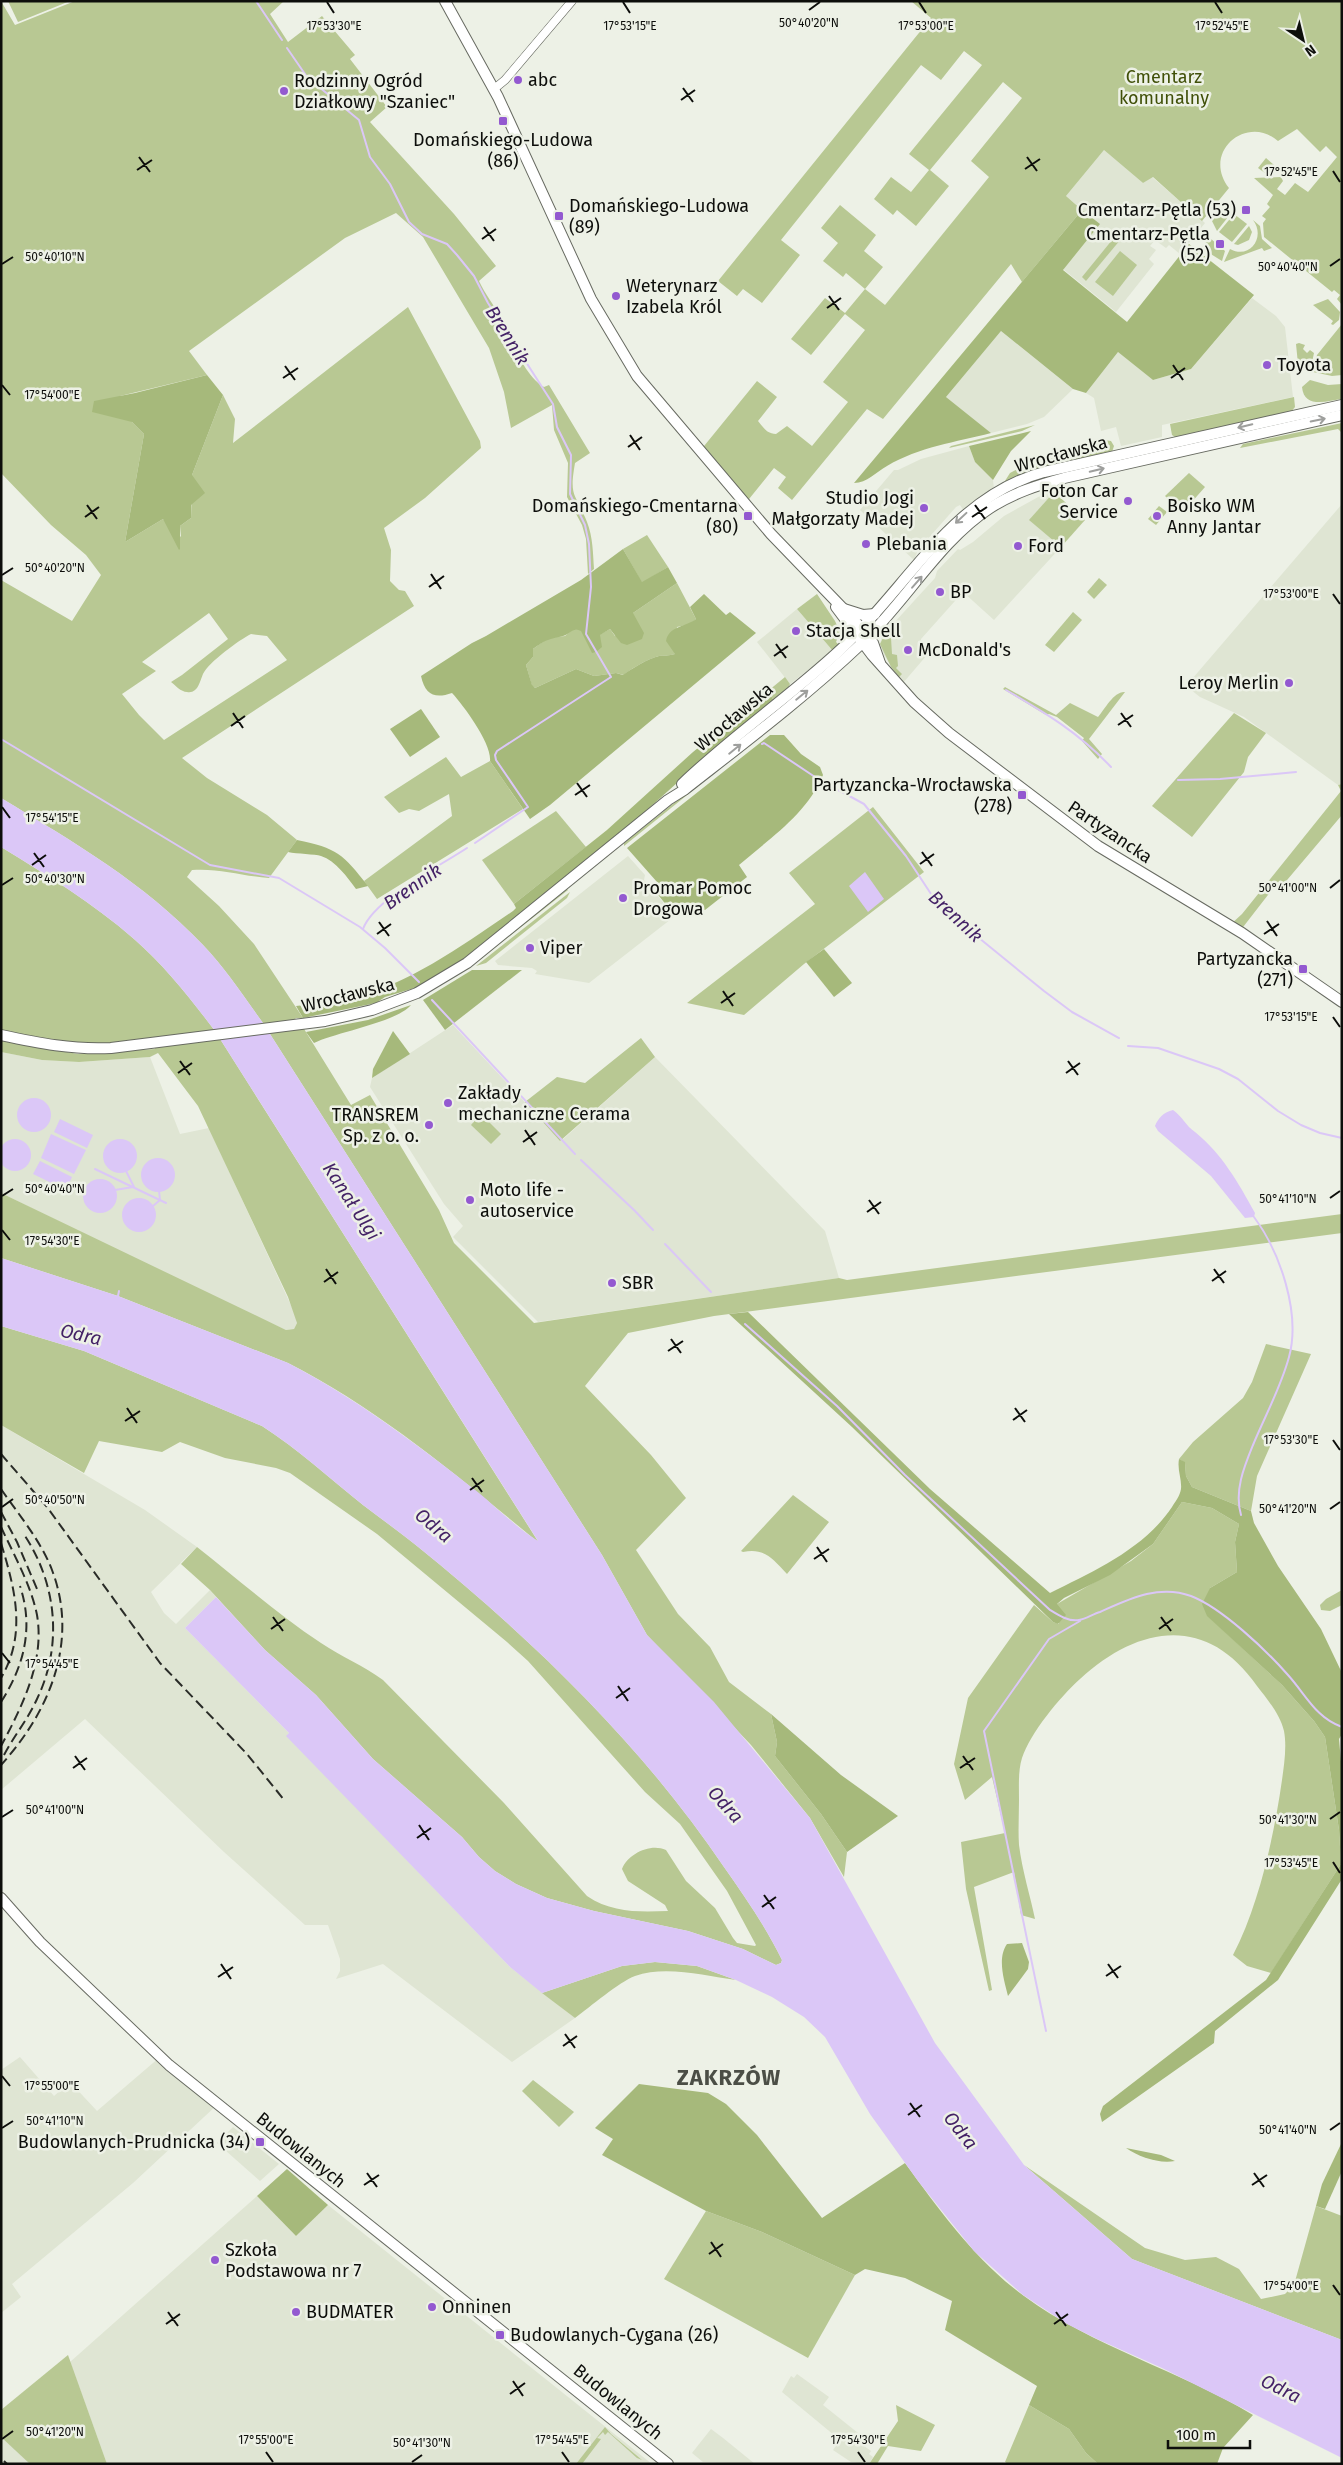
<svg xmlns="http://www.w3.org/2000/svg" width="1343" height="2465" viewBox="0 0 1343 2465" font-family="'Fira Sans',sans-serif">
<rect width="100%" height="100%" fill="#edf1e6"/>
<g fill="#dfe5d3">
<path d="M 1104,150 L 1143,183 L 1152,177 L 1205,223 L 1180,254 L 1169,245 L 1166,248 L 1155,240 L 1150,246 L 1156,250 L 1149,259 L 1154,264 L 1116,312 L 1063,269 L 1099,224 L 1066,196 Z"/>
<path d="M 1252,298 L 1276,316 L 1285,327 L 1293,397 L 1162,425 L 1162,437 L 1121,446 L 1116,427 L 1101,431 L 1094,398 L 1086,393 L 1118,352 L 1153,380 L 1191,369 Z"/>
<path d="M 1001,331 L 1073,389 L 1044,417 L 1027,424 L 991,433 L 946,397 Z"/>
<path d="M 969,446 L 975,462 L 993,480 L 994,489 L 964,511 L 960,505 L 956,507 L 918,550 L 914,560 L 860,510 L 894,470 L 898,470 L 921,459 Z"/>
<path d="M 1051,490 L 1054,492 L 1030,520 L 1061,547 L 994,620 L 963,592 L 921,639 L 921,645 L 927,655 L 903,683 L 884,655 L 880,644 L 882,636 L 935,578 L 937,571 L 958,549 L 960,550 L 973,542 L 1004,516 Z"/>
<path d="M 1342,504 L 1342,784 L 1338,785 L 1244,717 L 1200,697 L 1186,686 Z"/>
<path d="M 797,609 L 833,651 L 790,684 L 757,642 Z"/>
<path d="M 628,856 L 645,875 L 644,880 L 675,916 L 589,983 L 535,974 L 537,971 L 532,968 L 498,965 L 495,961 Z"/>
<path d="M 453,1025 L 561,1141 L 655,1057 L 825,1231 L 839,1278 L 538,1322 L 453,1237 L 463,1226 L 444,1204 L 370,1087 L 372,1078 Z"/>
<path d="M 1,1052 L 42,1060 L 79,1062 L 150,1057 L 180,1134 L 209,1128 L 295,1314 L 297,1323 L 294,1329 L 286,1330 L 211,1296 L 1,1193 Z"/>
<path d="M 1,1425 L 145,1510 L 197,1547 L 151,1592 L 164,1613 L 176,1624 L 210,1590 L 216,1597 L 185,1628 L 289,1733 L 287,1736 L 510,1967 L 575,2018 L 512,2062 L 383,1964 L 336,1979 L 340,1971 L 340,1959 L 328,1925 L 305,1925 L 224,1852 L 85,1719 L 1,1790 Z"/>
<path d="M 20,2057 L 54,2096 L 70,2082 L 97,2111 L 160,2057 L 218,2104 L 133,2183 L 12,2284 L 21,2297 L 1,2313 L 1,2070 Z"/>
<path d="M 233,2127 L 279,2164 L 260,2181 L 217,2143 Z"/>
<path d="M 257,2196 L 296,2236 L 328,2205 L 652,2464 L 107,2464 L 70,2362 Z"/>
<path d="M 797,2374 L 829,2397 L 823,2405 L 868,2441 L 864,2446 L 871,2451 L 869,2454 L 873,2457 L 869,2464 L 851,2462 L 833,2450 L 840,2440 L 782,2392 L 791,2376 L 794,2378 Z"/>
<path d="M 711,2429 L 723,2438 L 755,2464 L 703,2462 L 692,2453 Z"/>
<path d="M 1,2437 L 23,2456 L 30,2464 L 1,2464 Z"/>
</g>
<g fill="#b8c893" fill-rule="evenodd">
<path d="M 1,1 L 15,25 L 75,1 L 284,1 L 270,14 L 288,42 L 322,16 L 355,55 L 350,59 L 387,107 L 370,122 L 454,214 L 496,266 L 479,281 C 485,294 494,305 501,318 C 511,339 524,376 544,387 L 549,385 L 590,453 L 575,463 C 569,498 575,492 587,522 C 593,537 593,554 594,569 L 588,574 L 586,539 L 582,525 L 567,497 L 568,463 L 554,430 L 552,405 L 511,428 L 504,392 L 489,348 L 423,237 L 396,213 L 345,238 L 189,351 L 207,375 L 120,396 L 132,422 L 144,434 L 125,542 L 163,519 L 181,537 L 180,526 L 191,518 L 192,475 L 223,395 L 235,419 L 233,443 L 408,307 L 480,441 L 481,448 L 425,498 L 384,528 L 391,550 L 390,581 L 399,590 L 405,591 L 414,606 L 182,758 L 207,778 L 267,815 L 297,840 L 269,878 C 242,876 219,868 192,870 L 187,877 L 219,906 L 254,944 L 303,1018 L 295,1018 L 301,1024 L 351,1105 L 370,1095 L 439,1210 L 454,1243 L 534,1323 L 839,1278 L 847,1280 L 1342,1214 L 1342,1233 L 714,1316 L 628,1333 L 585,1386 L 651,1455 L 686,1498 L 636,1550 L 678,1614 L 710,1647 L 729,1682 L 771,1714 L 777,1742 L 775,1756 L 821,1814 L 847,1852 L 844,1877 L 810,1818 L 751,1745 L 647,1635 L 602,1555 L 263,1023 C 244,997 226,969 203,945 C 143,882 75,843 1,798 L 1,580 L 72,621 L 101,575 L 86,555 L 51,525 L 1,473 ZM 209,613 L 228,639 L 182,675 L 171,682 C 175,685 181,692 187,692 C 198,694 200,681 203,674 C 209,662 239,640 251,634 L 267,636 L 287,660 L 164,740 L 139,715 L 122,694 L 156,671 L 142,662 Z"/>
<path d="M 8,1 L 70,1 L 18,22 Z"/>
<path d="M 911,1 L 1342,1 L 1342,305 L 1337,299 L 1340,295 L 1334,290 L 1332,292 L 1264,237 L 1263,223 L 1266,219 L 1262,216 L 1270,207 L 1267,204 L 1273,195 L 1254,178 L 1281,177 L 1283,181 L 1277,189 L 1285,195 L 1295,183 L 1308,192 L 1337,157 L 1326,146 L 1320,152 L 1297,129 L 1278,141 C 1247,114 1201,152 1229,188 L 1202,221 L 1153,177 L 1143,183 L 1104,150 L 1066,196 L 1082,210 L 1022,282 L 1011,264 L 883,419 L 867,409 L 792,500 L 778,488 L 786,477 L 774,468 L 745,504 L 700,451 L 757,381 L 777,397 L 758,421 C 763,427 767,434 776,434 L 787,426 L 812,446 L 848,402 L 823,382 L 865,330 L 845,314 L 811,355 L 791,339 L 825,298 L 845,313 L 865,289 L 846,273 L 843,277 L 823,261 L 838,243 L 821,228 L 840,205 L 876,235 L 864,251 L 883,267 L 865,289 L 885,305 L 989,177 L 971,161 L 1022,98 L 1003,82 L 930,170 L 949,186 L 916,226 L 897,210 L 893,215 L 874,199 L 891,177 L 911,192 L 929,170 L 909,154 L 982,65 L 964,51 L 941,80 L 921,65 L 781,240 L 800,255 L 762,303 L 743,289 L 737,296 L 718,281 L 931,18 Z"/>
<path d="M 1266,158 L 1282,172 L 1265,173 L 1258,168 Z"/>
<path d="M 1226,209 L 1232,212 L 1217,231 L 1212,221 L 1219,211 Z"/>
<path d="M 1234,214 L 1247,224 L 1232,242 L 1219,232 Z"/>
<path d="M 1253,220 L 1260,226 L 1262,239 L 1272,248 L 1264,251 L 1262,248 L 1224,262 L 1230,249 C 1250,260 1266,237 1253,220 Z"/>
<path d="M 1249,226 L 1252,232 L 1249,240 L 1238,245 L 1234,244 Z"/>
<path d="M 1121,229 L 1126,233 L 1086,281 L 1082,277 Z"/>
<path d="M 1210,238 L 1225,251 L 1222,261 L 1201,248 Z"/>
<path d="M 1120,251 L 1137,265 L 1113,296 L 1095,282 Z"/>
<path d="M 1328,299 L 1340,312 L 1339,320 L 1333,325 L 1331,324 L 1333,321 L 1313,305 Z"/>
<path d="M 1342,324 L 1342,375 L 1332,376 L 1313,372 L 1317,355 Z"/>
<path d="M 1299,343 L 1305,345 L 1303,349 L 1307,353 L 1310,350 L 1314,353 L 1311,367 L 1307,370 L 1298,364 L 1296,344 Z"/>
<path d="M 1310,380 L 1328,385 L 1342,384 L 1342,399 C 1327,401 1304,409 1302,387 Z"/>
<path d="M 1294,397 L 1295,407 L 1291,412 L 1175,437 L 1172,435 L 1170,424 Z"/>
<path d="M 1342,423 L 1342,433 L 1338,429 L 1240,448 L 1243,444 Z"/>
<path d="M 1035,425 L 1022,431 L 949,448 L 951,446 Z"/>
<path d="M 1104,440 L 1111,441 L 1114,446 L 1112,452 L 1044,468 L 1003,484 L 1010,473 L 1021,467 L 1100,445 Z"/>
<path d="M 1189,473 L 1205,487 L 1183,512 L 1165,496 Z"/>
<path d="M 1054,492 L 1085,520 L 1061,547 L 1029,520 Z"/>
<path d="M 1159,506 L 1167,512 L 1156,525 L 1148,519 Z"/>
<path d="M 647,535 L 668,567 L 642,583 L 623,549 Z"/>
<path d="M 1099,578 L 1107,585 L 1094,599 L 1087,592 Z"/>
<path d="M 677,583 L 696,619 L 690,624 L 677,627 L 674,650 L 675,654 C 669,656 665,655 659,656 C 650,658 630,669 624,675 L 616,673 L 594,676 L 576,669 L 535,688 L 532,686 L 526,665 L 533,657 L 533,649 L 548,638 L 565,636 L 572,630 L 578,629 L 599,635 L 610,629 L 615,636 L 633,613 Z"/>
<path d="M 817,594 L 835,621 L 840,632 L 836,642 L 839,645 L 833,651 L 797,609 Z"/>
<path d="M 1073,612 L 1082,620 L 1054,652 L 1045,645 Z"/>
<path d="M 886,632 L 893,635 L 891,638 L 892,654 L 897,655 L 898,666 L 896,668 L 902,674 L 899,677 L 891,667 L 880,644 Z"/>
<path d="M 785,677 L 790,684 L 787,690 L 774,701 L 768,691 Z"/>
<path d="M 1005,687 L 1056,715 L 1070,703 L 1098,717 C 1105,709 1114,691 1125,692 L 1089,739 L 1102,754 L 1098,759 L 1082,741 L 1084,738 L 1057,717 L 1049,714 L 1046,715 L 1003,689 Z"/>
<path d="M 1234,713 L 1266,733 L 1248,757 L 1244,772 L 1192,837 L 1152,806 Z"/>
<path d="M 748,744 L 749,745 L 624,846 L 624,843 Z"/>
<path d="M 446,757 L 461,777 L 490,761 L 523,809 L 377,899 L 364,881 L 452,816 L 449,794 L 419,811 L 409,809 L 399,813 L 384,797 Z"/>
<path d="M 1342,784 L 1342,815 L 1282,886 L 1278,882 L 1240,931 L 1230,925 L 1242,914 L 1341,791 L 1338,785 Z"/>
<path d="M 873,807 L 924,872 L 804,964 L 744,1015 L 687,1003 L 815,904 L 789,873 Z"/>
<path d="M 556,811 L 586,847 L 514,904 L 482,860 Z"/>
<path d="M 1,847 C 47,875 93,903 134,939 C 165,966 190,998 215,1031 L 539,1543 C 460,1478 379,1409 288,1363 L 118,1296 L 1,1258 L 1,1193 L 286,1330 L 294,1329 L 297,1323 L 288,1297 L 198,1106 L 158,1053 L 150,1057 L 79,1062 L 42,1060 L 1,1052 L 1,1040 L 78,1054 L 155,1049 L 150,1040 L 118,1043 L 60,1043 L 1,1031 Z"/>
<path d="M 567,889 L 568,890 L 474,964 L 473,963 Z"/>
<path d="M 570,892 L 567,898 L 486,963 L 476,966 Z"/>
<path d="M 641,1038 L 655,1057 L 560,1141 L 525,1102 L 557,1077 L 585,1083 Z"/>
<path d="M 479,1116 L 483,1116 L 501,1134 L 491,1144 L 471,1125 Z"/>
<path d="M 1,1326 L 84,1351 L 262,1426 C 298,1449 329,1478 363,1505 C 381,1519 400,1532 417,1546 C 532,1639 641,1744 724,1867 C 745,1897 766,1927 782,1960 L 781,1963 L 776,1965 L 743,1949 L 688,1931 L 594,1911 L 547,1898 L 516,1884 L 495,1871 L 479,1857 L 462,1837 L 373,1759 L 316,1695 L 265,1650 L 210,1590 L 181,1564 L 197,1547 C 238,1579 277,1614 321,1643 C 342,1657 364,1666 383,1680 L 504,1803 L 587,1896 C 612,1913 639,1912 668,1911 L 665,1905 L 628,1881 L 622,1869 C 628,1854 650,1843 666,1850 L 686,1881 L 715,1908 L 733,1938 L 737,1943 L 755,1946 L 756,1945 L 727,1891 L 680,1824 L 645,1792 L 528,1661 L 507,1642 L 377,1534 L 290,1473 L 276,1468 L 225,1458 L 180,1442 L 162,1452 L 99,1441 L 84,1473 L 1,1425 Z"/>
<path d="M 1266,1344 L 1311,1354 L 1257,1476 L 1251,1511 L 1192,1487 L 1186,1476 L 1185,1463 L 1179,1459 L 1193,1442 L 1243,1398 L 1252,1382 Z"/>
<path d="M 793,1495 L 829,1522 L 787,1574 C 772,1558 765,1548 743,1552 L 741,1551 Z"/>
<path d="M 1182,1502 L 1212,1508 L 1239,1524 L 1235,1542 L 1237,1572 L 1210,1588 L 1208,1616 L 1282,1685 L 1314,1721 L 1325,1737 L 1339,1830 L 1341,1864 L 1271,1973 L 1247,1966 L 1233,1955 C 1259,1905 1274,1836 1282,1780 C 1284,1765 1287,1747 1284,1731 C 1280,1714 1267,1699 1257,1686 C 1207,1614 1139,1625 1080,1679 C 1060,1697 1030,1733 1022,1758 C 1018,1771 1019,1786 1019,1800 C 1019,1815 1018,1830 1019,1845 C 1022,1870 1030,1895 1035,1919 L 1021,1915 L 1014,1872 L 974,1887 L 992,1990 L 989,1991 L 966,1889 L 961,1842 L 1005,1833 L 992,1777 L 965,1800 L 954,1764 L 968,1698 L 1034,1605 L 1053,1622 L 1059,1624 L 1057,1604 L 1131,1561 L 1153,1544 Z"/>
<path d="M 1342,1590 L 1342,1605 L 1330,1611 L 1321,1610 L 1320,1605 L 1326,1599 Z"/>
<path d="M 655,1962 L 697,1966 L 736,1980 C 705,1976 666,1965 635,1976 C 619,1982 590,2007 575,2018 L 542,1993 L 622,1966 Z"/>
<path d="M 533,2080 L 574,2112 L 559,2127 L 522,2091 Z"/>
<path d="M 1024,2165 L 1145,2248 L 1185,2260 L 1216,2257 L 1239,2269 L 1261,2299 L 1285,2294 L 1294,2285 L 1316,2206 L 1342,2216 L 1342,2340 L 1132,2259 Z"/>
<path d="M 706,2211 L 762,2232 L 855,2275 L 808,2358 L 664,2279 Z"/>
<path d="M 68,2355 L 107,2464 L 30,2464 L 1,2437 L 1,2410 Z"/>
<path d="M 896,2405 L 935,2425 L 921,2451 L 888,2446 L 877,2464 L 869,2464 L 898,2421 Z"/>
<path d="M 1029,2405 L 1069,2429 L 1086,2453 L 1098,2464 L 1008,2464 L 1005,2462 Z"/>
<path d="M 605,2427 L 611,2434 L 642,2460 L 637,2458 L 608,2432 L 605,2435 L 603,2432 L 597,2438 L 601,2439 L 582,2464 L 576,2464 Z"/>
</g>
<g fill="#a6b97b">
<path d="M 1082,210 L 1100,224 L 1063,270 L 1127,322 L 1189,244 L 1254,295 L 1191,369 L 1153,380 L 1118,352 L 1086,393 L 1073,389 L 1001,331 L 946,397 L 991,433 C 956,442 919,447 887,466 C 876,472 867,483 854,483 Z"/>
<path d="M 207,375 L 223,395 L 192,475 L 205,493 L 191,505 L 191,518 L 180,526 L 180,549 L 179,550 L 163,519 L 125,542 L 144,434 L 132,422 L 92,412 L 94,401 L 135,393 Z"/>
<path d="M 1031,431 L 1011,451 L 993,480 L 975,462 L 969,446 Z"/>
<path d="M 623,549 L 642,582 L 668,567 L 677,583 L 633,613 L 644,633 L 642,639 L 627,645 L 621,643 L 610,629 L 600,635 L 602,647 L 596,652 L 592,653 L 581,631 C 572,627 571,634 563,636 C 547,640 547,639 533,649 L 533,657 L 526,665 L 532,685 L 535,688 L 576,669 L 594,676 L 616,673 L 623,675 C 631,669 649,658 659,656 C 664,655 669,656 675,654 L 666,641 C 669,626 685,627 696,619 L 690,607 L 704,594 L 726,615 L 730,612 L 756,633 L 550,805 L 530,819 L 490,761 C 492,744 464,706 452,693 C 435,699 425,695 421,676 L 472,643 L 486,636 L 581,580 Z"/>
<path d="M 768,691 L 774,701 L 727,738 L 628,827 L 463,959 L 418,987 L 385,997 L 376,1003 L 303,1018 L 296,1006 C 313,1004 332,1003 349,999 C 410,984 461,946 513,911 L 516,908 L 514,904 L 607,830 L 693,752 Z"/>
<path d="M 421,709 L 440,737 L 410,757 L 390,729 Z"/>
<path d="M 770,735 L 784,735 L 801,754 L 820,767 L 823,775 C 807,814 770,838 739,865 L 747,877 L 705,910 L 695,907 L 675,916 L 655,891 L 657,882 L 627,848 Z"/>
<path d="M 297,840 C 337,848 343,854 368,886 L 356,889 C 347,877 336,861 321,856 C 315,854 297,854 288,852 Z"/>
<path d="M 824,949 L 852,983 L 834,997 L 806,962 Z"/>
<path d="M 472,970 L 522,970 L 445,1030 L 423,1000 Z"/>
<path d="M 411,1005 C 397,1022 337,1032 314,1043 L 306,1032 L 368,1020 Z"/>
<path d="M 393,1031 L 410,1054 L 372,1078 L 373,1069 Z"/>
<path d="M 748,1312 L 930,1489 L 1050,1593 C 1094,1571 1144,1549 1172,1507 C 1175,1502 1180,1496 1181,1489 C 1182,1479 1177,1470 1179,1459 L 1185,1462 L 1186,1476 L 1192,1487 L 1251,1511 L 1254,1523 L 1278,1566 L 1321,1629 L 1342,1673 L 1342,1734 L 1339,1739 L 1342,1773 L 1342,1879 L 1278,1980 L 1215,2031 L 1214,2043 L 1102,2122 L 1100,2114 L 1103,2106 L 1266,1980 L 1341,1864 L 1339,1830 L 1325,1737 L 1314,1721 L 1282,1685 L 1207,1616 L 1202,1604 L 1210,1588 L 1237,1572 L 1235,1542 L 1239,1524 L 1212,1508 L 1182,1502 L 1153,1544 L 1110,1575 L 1064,1598 L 1057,1604 L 1066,1615 L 1058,1624 L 1053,1622 L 852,1427 L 729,1314 Z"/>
<path d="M 771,1714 L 841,1775 L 898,1816 L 847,1852 L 821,1814 L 775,1756 L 777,1742 Z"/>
<path d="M 1022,1943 L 1029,1962 L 1028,1969 L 1008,1996 C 1004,1980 997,1958 1007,1944 Z"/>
<path d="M 639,2084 L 708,2093 L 726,2104 L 757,2135 L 822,2218 L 905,2163 C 940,2211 976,2261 1024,2296 C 1093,2347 1179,2370 1253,2415 L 1223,2448 L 1217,2464 L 1098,2464 L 1086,2453 L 1069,2429 L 1029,2405 L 1037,2386 L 945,2330 L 952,2301 L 905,2278 L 865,2269 L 855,2275 L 762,2232 L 706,2211 L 602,2155 L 613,2139 L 595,2128 Z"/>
<path d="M 1342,2142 L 1342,2171 L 1325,2209 L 1316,2206 L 1322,2184 Z"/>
<path d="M 1126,2148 L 1161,2155 L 1175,2161 C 1159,2164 1139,2157 1126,2148 Z"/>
<path d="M 287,2169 L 328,2205 L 296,2236 L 257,2196 Z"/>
</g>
<g fill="#dbc7f7">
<path d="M 1,798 C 75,843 143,882 203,945 C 226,969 244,997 263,1023 L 602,1555 L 647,1635 L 714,1702 L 810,1818 L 935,2043 L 1024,2165 L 1132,2259 L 1342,2340 L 1342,2458 L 1162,2368 L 1097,2339 L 1067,2324 L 1023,2295 L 974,2251 L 918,2181 L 870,2114 L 825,2037 L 804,2017 L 772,1997 L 736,1980 L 697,1966 L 655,1962 L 622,1966 L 542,1993 L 510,1967 L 286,1736 L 289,1733 L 185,1628 L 216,1597 L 265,1650 L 316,1695 L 373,1759 L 462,1837 L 479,1857 L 495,1871 L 516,1884 L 547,1898 L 594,1911 L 688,1931 L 743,1949 L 776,1965 L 781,1963 L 782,1960 C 766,1927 745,1897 724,1867 C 641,1744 532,1639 417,1546 C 400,1532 381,1519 363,1505 C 329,1478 298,1449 262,1426 L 84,1351 L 1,1326 L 1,1258 L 118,1296 L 288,1363 C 356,1398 419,1446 479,1493 C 498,1509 517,1528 538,1541 L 215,1031 C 190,998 165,966 134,939 C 93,903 47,875 1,847 Z"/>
<path d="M 865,872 L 884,899 L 868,912 L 849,886 Z"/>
<circle cx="34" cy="1115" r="17"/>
<path d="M 1173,1110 C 1182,1116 1186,1126 1195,1132 C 1222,1154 1238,1182 1255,1213 L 1254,1217 L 1245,1218 L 1211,1176 L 1158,1131 L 1155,1126 C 1158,1118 1164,1112 1173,1110 Z"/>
<path d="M 60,1119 L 93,1135 L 87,1148 L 54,1132 Z"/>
<path d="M 51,1134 L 86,1150 L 74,1174 L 41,1158 Z"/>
<circle cx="15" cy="1155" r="16"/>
<circle cx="120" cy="1156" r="17"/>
<circle cx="158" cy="1175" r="17"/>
<path d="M 40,1161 L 72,1177 L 66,1190 L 33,1174 Z"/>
<circle cx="100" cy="1196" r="17"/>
<circle cx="139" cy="1215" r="17"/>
</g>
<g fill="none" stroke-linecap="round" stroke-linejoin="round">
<g stroke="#dbc7f7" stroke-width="2">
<path d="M 256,1 L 282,40"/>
<path d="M 287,48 L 307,77 L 359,120 L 370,157 L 390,184 L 409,222 L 422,234 L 447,244 L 457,255 L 474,276 L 488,303 L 553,404 L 557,427 L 571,455 L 570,494 L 585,525 L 589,544 L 591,587 L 586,634 L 611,677 L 497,751 L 495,755 L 496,760 L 528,807 L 475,843"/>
<path d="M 1006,690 C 1046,713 1079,733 1111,767"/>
<path d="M 1,739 L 210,865 L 279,878 L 360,927 L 385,948 L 419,982"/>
<path d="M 762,744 L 764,743 L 818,779 L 864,804 L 906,856 L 935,900 L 952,916 L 1044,991 L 1072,1012 L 1119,1038"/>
<path d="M 1178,780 L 1220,779 L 1296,772"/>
<path d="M 363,929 C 374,899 440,866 467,848"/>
<path d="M 432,1000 L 575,1154"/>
<path d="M 1128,1046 L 1158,1048 L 1219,1069 L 1238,1079 L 1278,1111 L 1301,1125 L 1320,1133 L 1342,1138"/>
<path d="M 581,1160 L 635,1211 L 653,1230"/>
<path d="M 95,1169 L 166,1203"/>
<path d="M 126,1171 L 134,1187"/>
<path d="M 115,1190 L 133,1187"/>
<path d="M 153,1206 L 160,1200 L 159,1191"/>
<path d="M 665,1244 L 711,1292"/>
<path d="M 118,1296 L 119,1291"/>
<path d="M 745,1324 L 837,1406 L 905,1475 L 1050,1610 C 1058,1615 1069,1622 1079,1620 C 1086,1619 1093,1614 1100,1612 C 1129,1599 1159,1584 1191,1596 C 1222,1608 1266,1650 1288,1675 C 1306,1695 1316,1718 1342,1727"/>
<path d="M 1241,1515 C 1234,1491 1244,1467 1253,1445 C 1265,1416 1281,1387 1289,1357 C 1301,1313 1280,1252 1254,1217"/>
<path d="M 1046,2031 L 984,1731 L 1049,1639 L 1080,1621"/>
</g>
<defs>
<path id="minor" d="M 494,89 L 505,80 L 572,1"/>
<g id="major">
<path d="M 445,1 L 498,97 L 591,299 L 637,376 L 771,534 L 854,620 L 873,643 L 880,663"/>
<path d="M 836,607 L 872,655 L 914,702 L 949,733 L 1098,846 L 1242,933 L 1342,1002"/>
<path d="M 844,609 L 863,615 L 875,614"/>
<path d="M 682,784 C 731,737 788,698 838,652 C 906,590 951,497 1044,472 L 1342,405"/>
<path d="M 1,1035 C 38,1043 73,1050 111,1048 L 325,1021 L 372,1010 L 417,993 L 467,963 L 668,800 L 684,790 C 744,743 805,697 860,645 C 904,604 940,540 990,508 C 1013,493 1038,485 1064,478 L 1342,415"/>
<path d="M 1,1898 L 40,1942 L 169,2065 L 668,2464"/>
</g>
</defs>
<use href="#minor" stroke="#676a61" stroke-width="9"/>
<use href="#major" stroke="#676a61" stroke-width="12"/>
<use href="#minor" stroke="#fff" stroke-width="8"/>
<use href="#major" stroke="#fff" stroke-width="10"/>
<g stroke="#2a2c28" stroke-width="2" stroke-dasharray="10 5" stroke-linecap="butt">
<path d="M 1,1454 L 47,1507 L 160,1663 L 247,1754 L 285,1801"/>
<path d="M 1,1489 C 19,1515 41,1541 52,1570 C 79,1641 50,1711 1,1765"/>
<path d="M 1,1512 L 17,1542 L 37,1589"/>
<path d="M 1,1527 C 14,1555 31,1585 37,1615 C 45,1661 22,1707 1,1746"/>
<path d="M 1,1543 C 15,1589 27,1634 1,1678"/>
<path d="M 1,1702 C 24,1666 34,1628 20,1586"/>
<path d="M 4,1755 C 14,1736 28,1719 37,1699 C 63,1645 57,1583 23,1533"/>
<path d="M 4,2461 L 7,2464"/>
</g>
</g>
<defs><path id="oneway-shaft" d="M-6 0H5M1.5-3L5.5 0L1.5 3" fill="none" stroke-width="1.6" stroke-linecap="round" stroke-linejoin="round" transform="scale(1.25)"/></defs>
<g stroke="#9e9f9d">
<use href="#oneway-shaft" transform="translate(1318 420) rotate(-12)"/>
<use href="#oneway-shaft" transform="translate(1245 426) rotate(167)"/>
<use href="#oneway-shaft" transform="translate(1097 470) rotate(-13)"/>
<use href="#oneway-shaft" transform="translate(961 518) rotate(137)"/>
<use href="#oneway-shaft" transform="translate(917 582) rotate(-49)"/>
<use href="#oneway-shaft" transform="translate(802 695) rotate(-39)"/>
<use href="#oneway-shaft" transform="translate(735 749) rotate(-39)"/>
</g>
<path fill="none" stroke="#0d0e0b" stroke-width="2" d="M 327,2 L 334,13M 623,2 L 630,13M 919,2 L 926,13M 1215,2 L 1222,13M 809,10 L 820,2M 683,88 L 693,102M 681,100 L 695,90M 139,157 L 150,172M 1027,157 L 1037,171M 1025,169 L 1040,159M 137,170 L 152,160M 1333,171 L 1340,182M 484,227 L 494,241M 482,239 L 496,229M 2,264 L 13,257M 1330,266 L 1340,259M 829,296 L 839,310M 827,308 L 841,298M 1173,365 L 1183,380M 285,366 L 295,380M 283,378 L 298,368M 1171,378 L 1185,368M 2,385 L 10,395M 630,435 L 640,450M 628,447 L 642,437M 87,505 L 97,519M 975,505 L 985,519M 85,517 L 99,507M 972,517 L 987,507M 431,574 L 441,589M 2,575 L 13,568M 429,587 L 444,576M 1333,594 L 1340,604M 776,644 L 786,658M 774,656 L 788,646M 233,713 L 243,728M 1121,713 L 1131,727M 1118,725 L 1133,715M 231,726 L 245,716M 577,783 L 587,797M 575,795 L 590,785M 2,807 L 10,818M 922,852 L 932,866M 34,853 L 44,867M 920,864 L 934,854M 32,865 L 46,855M 2,885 L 13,878M 1330,888 L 1340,880M 1267,921 L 1277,936M 379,922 L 389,936M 377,934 L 391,924M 1264,934 L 1279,924M 723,991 L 733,1006M 721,1003 L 735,993M 1333,1017 L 1340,1027M 180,1061 L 190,1075M 1068,1061 L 1078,1075M 178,1073 L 192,1063M 1066,1073 L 1080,1063M 525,1130 L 535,1145M 523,1142 L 537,1132M 2,1196 L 13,1189M 1330,1198 L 1340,1191M 869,1200 L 879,1214M 867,1212 L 881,1202M 2,1230 L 10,1240M 326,1269 L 336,1284M 1214,1269 L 1224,1283M 1212,1281 L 1226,1271M 324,1282 L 338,1272M 671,1339 L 681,1353M 668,1351 L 683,1341M 127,1408 L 137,1423M 1015,1408 L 1025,1422M 1013,1420 L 1027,1410M 125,1421 L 140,1411M 1333,1440 L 1340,1450M 472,1478 L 482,1492M 470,1490 L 484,1480M 2,1507 L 13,1499M 1330,1509 L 1340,1502M 817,1547 L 827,1562M 814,1559 L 829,1549M 273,1617 L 283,1631M 1161,1617 L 1171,1631M 271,1629 L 285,1619M 1159,1629 L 1173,1619M 2,1653 L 10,1663M 618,1686 L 628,1701M 616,1698 L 630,1688M 75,1756 L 85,1770M 963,1756 L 973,1770M 73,1768 L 87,1758M 960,1768 L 975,1758M 2,1817 L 13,1810M 1330,1819 L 1340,1812M 419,1825 L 429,1840M 417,1838 L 431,1828M 1333,1862 L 1340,1873M 764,1895 L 774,1909M 762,1907 L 776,1897M 221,1964 L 231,1979M 1108,1964 L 1118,1978M 1106,1976 L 1121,1966M 218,1977 L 233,1967M 565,2034 L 575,2048M 563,2046 L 577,2036M 2,2076 L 10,2086M 910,2103 L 920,2117M 908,2115 L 922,2105M 2,2128 L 13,2121M 1330,2130 L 1340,2123M 367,2173 L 377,2187M 1254,2173 L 1264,2187M 364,2185 L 379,2175M 1252,2185 L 1267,2175M 711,2242 L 721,2257M 709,2254 L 723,2244M 1333,2285 L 1340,2295M 168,2312 L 178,2326M 1056,2312 L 1066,2326M 166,2324 L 180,2314M 1054,2324 L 1068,2314M 513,2381 L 523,2396M 510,2394 L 525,2383M 2,2439 L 13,2431M 266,2452 L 273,2462M 562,2452 L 569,2462M 858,2452 L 865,2462M 412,2462 L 422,2455"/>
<g fill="#9359d0" stroke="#edf1e6" stroke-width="2">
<circle cx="518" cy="80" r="5"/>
<circle cx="284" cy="91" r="5"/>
<rect x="498" y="116" width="10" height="10" rx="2.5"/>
<rect x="1241" y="205" width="10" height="10" rx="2.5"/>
<rect x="554" y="211" width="10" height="10" rx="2.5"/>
<rect x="1215" y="239" width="10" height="10" rx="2.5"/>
<circle cx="616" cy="296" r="5"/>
<circle cx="1267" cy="365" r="5"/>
<circle cx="1128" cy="501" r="5"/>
<circle cx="924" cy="508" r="5"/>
<rect x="743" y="511" width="10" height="10" rx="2.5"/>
<circle cx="1157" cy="516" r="5"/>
<circle cx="866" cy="544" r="5"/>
<circle cx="1018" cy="546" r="5"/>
<circle cx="940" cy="592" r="5"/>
<circle cx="796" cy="631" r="5"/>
<circle cx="908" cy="650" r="5"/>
<circle cx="1289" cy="683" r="5"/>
<rect x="1017" y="790" width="10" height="10" rx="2.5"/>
<circle cx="623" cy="898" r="5"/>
<circle cx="530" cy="948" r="5"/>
<rect x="1298" y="964" width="10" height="10" rx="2.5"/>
<circle cx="448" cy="1103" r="5"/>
<circle cx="429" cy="1125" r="5"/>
<circle cx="470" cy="1200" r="5"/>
<circle cx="612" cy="1283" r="5"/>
<rect x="255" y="2137" width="10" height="10" rx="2.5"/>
<circle cx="215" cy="2260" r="5"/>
<circle cx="432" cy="2307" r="5"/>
<circle cx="296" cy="2312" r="5"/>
<rect x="495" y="2330" width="10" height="10" rx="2.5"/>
</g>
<g text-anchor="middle" stroke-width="5" stroke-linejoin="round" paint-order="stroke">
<g font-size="18" fill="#405008" stroke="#edf1e6">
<text x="1164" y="83">Cmentarz<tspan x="1164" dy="21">komunalny</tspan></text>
</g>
<g font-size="18" fill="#0d0e0b" stroke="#edf1e6" text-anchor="start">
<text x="528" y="86">abc</text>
<text x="294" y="87">Rodzinny Ogród<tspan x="294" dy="21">Działkowy "Szaniec"</tspan></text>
<text x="503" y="146" text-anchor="middle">Domańskiego-Ludowa<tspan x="503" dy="21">(86)</tspan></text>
<text x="569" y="212">Domańskiego-Ludowa<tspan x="569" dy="21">(89)</tspan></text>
<text x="1236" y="216" text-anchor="end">Cmentarz-Pętla (53)</text>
<text x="1210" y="240" text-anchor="end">Cmentarz-Pętla<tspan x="1210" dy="21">(52)</tspan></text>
<text x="626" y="292">Weterynarz<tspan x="626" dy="21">Izabela Król</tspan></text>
<text x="1277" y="371">Toyota</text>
<text x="1118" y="497" text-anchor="end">Foton Car<tspan x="1118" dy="21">Service</tspan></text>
<text x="914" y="504" text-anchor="end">Studio Jogi<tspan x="914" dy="21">Małgorzaty Madej</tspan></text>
<text x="738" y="512" text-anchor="end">Domańskiego-Cmentarna<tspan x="738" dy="21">(80)</tspan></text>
<text x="1167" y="512">Boisko WM<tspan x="1167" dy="21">Anny Jantar</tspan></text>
<text x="876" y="550">Plebania</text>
<text x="1028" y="552">Ford</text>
<text x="950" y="598">BP</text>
<text x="806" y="637">Stacja Shell</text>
<text x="918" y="656">McDonald's</text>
<text x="1279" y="689" text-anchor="end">Leroy Merlin</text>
<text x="1012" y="791" text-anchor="end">Partyzancka-Wrocławska<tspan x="1012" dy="21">(278)</tspan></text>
<text x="633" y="894">Promar Pomoc<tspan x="633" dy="21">Drogowa</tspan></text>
<text x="540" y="954">Viper</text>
<text x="1293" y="965" text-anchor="end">Partyzancka<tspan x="1293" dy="21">(271)</tspan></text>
<text x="458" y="1099">Zakłady<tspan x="458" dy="21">mechaniczne Cerama</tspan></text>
<text x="419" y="1121" text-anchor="end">TRANSREM<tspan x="419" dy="21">Sp. z o. o.</tspan></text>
<text x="480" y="1196">Moto life -<tspan x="480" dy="21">autoservice</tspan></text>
<text x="622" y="1289">SBR</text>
<text x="250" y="2148" text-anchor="end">Budowlanych-Prudnicka (34)</text>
<text x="225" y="2256">Szkoła<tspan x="225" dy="21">Podstawowa nr 7</tspan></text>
<text x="442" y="2313">Onninen</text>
<text x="306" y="2318">BUDMATER</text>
<text x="510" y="2341">Budowlanych-Cygana (26)</text>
</g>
<g font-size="18" fill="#0d0e0b" stroke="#edf1e6">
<text transform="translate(1061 454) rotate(-15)" y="6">Wrocławska</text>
<text transform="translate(734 717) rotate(-40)" y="6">Wrocławska</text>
<text transform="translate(1110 832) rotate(34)" y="6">Partyzancka</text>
<text transform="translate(348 995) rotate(-14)" y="6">Wrocławska</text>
<text transform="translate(301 2150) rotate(39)" y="6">Budowlanych</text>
<text transform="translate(618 2402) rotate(39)" y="6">Budowlanych</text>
</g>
<g font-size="19" font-style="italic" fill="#426" stroke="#edf1e6">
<text transform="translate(508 335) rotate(58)" y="7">Brennik</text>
<text transform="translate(412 886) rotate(-35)" y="7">Brennik</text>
<text transform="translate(956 916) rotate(43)" y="7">Brennik</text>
<text transform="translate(352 1201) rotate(57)" y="7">Kanał Ulgi</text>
<text transform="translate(81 1334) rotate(13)" y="7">Odra</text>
<text transform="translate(434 1525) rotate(40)" y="7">Odra</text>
<text transform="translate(726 1804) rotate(48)" y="7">Odra</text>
<text transform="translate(961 2130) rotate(52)" y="7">Odra</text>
<text transform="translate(1281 2388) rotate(26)" y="7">Odra</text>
</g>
<g font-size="22" font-weight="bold" letter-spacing="1" fill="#4b4e46" stroke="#edf1e6">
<text x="729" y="2085">ZAKRZÓW</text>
</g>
</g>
<g font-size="12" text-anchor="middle" fill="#0d0e0b" stroke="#edf1e6" stroke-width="5" stroke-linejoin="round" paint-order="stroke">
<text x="809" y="27">50°40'20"N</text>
<text x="334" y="30">17°53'30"E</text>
<text x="630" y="30">17°53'15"E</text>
<text x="926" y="30">17°53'00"E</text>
<text x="1222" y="30">17°52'45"E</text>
<text x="1291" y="176">17°52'45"E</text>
<text x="55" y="261">50°40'10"N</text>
<text x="1288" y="271">50°40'40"N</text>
<text x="52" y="399">17°54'00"E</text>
<text x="55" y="572">50°40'20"N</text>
<text x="1291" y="598">17°53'00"E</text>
<text x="52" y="822">17°54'15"E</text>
<text x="55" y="883">50°40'30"N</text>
<text x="1288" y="892">50°41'00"N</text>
<text x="1291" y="1021">17°53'15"E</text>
<text x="55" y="1193">50°40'40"N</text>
<text x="1288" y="1203">50°41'10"N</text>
<text x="52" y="1245">17°54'30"E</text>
<text x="1291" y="1444">17°53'30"E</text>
<text x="55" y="1504">50°40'50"N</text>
<text x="1288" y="1513">50°41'20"N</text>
<text x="52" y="1668">17°54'45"E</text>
<text x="55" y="1814">50°41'00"N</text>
<text x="1288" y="1824">50°41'30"N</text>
<text x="1291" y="1867">17°53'45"E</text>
<text x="52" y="2090">17°55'00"E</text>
<text x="55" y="2125">50°41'10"N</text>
<text x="1288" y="2134">50°41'40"N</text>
<text x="1291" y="2290">17°54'00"E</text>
<text x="55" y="2436">50°41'20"N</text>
<text x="266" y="2444">17°55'00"E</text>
<text x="562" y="2444">17°54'45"E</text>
<text x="858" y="2444">17°54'30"E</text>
<text x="422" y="2447">50°41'30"N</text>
</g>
<rect width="1343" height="2465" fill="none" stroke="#0d0e0b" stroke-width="5"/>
<g transform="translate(1303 40) rotate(145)" stroke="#edf1e6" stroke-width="4" paint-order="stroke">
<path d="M0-4L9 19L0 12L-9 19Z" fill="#0d0e0b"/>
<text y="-8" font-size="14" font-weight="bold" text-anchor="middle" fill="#0d0e0b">N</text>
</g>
<path d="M1168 2440v8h82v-8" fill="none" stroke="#0d0e0b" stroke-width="2.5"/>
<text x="1176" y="2440" font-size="15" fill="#0d0e0b" stroke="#edf1e6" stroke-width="4" paint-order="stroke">100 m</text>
</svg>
